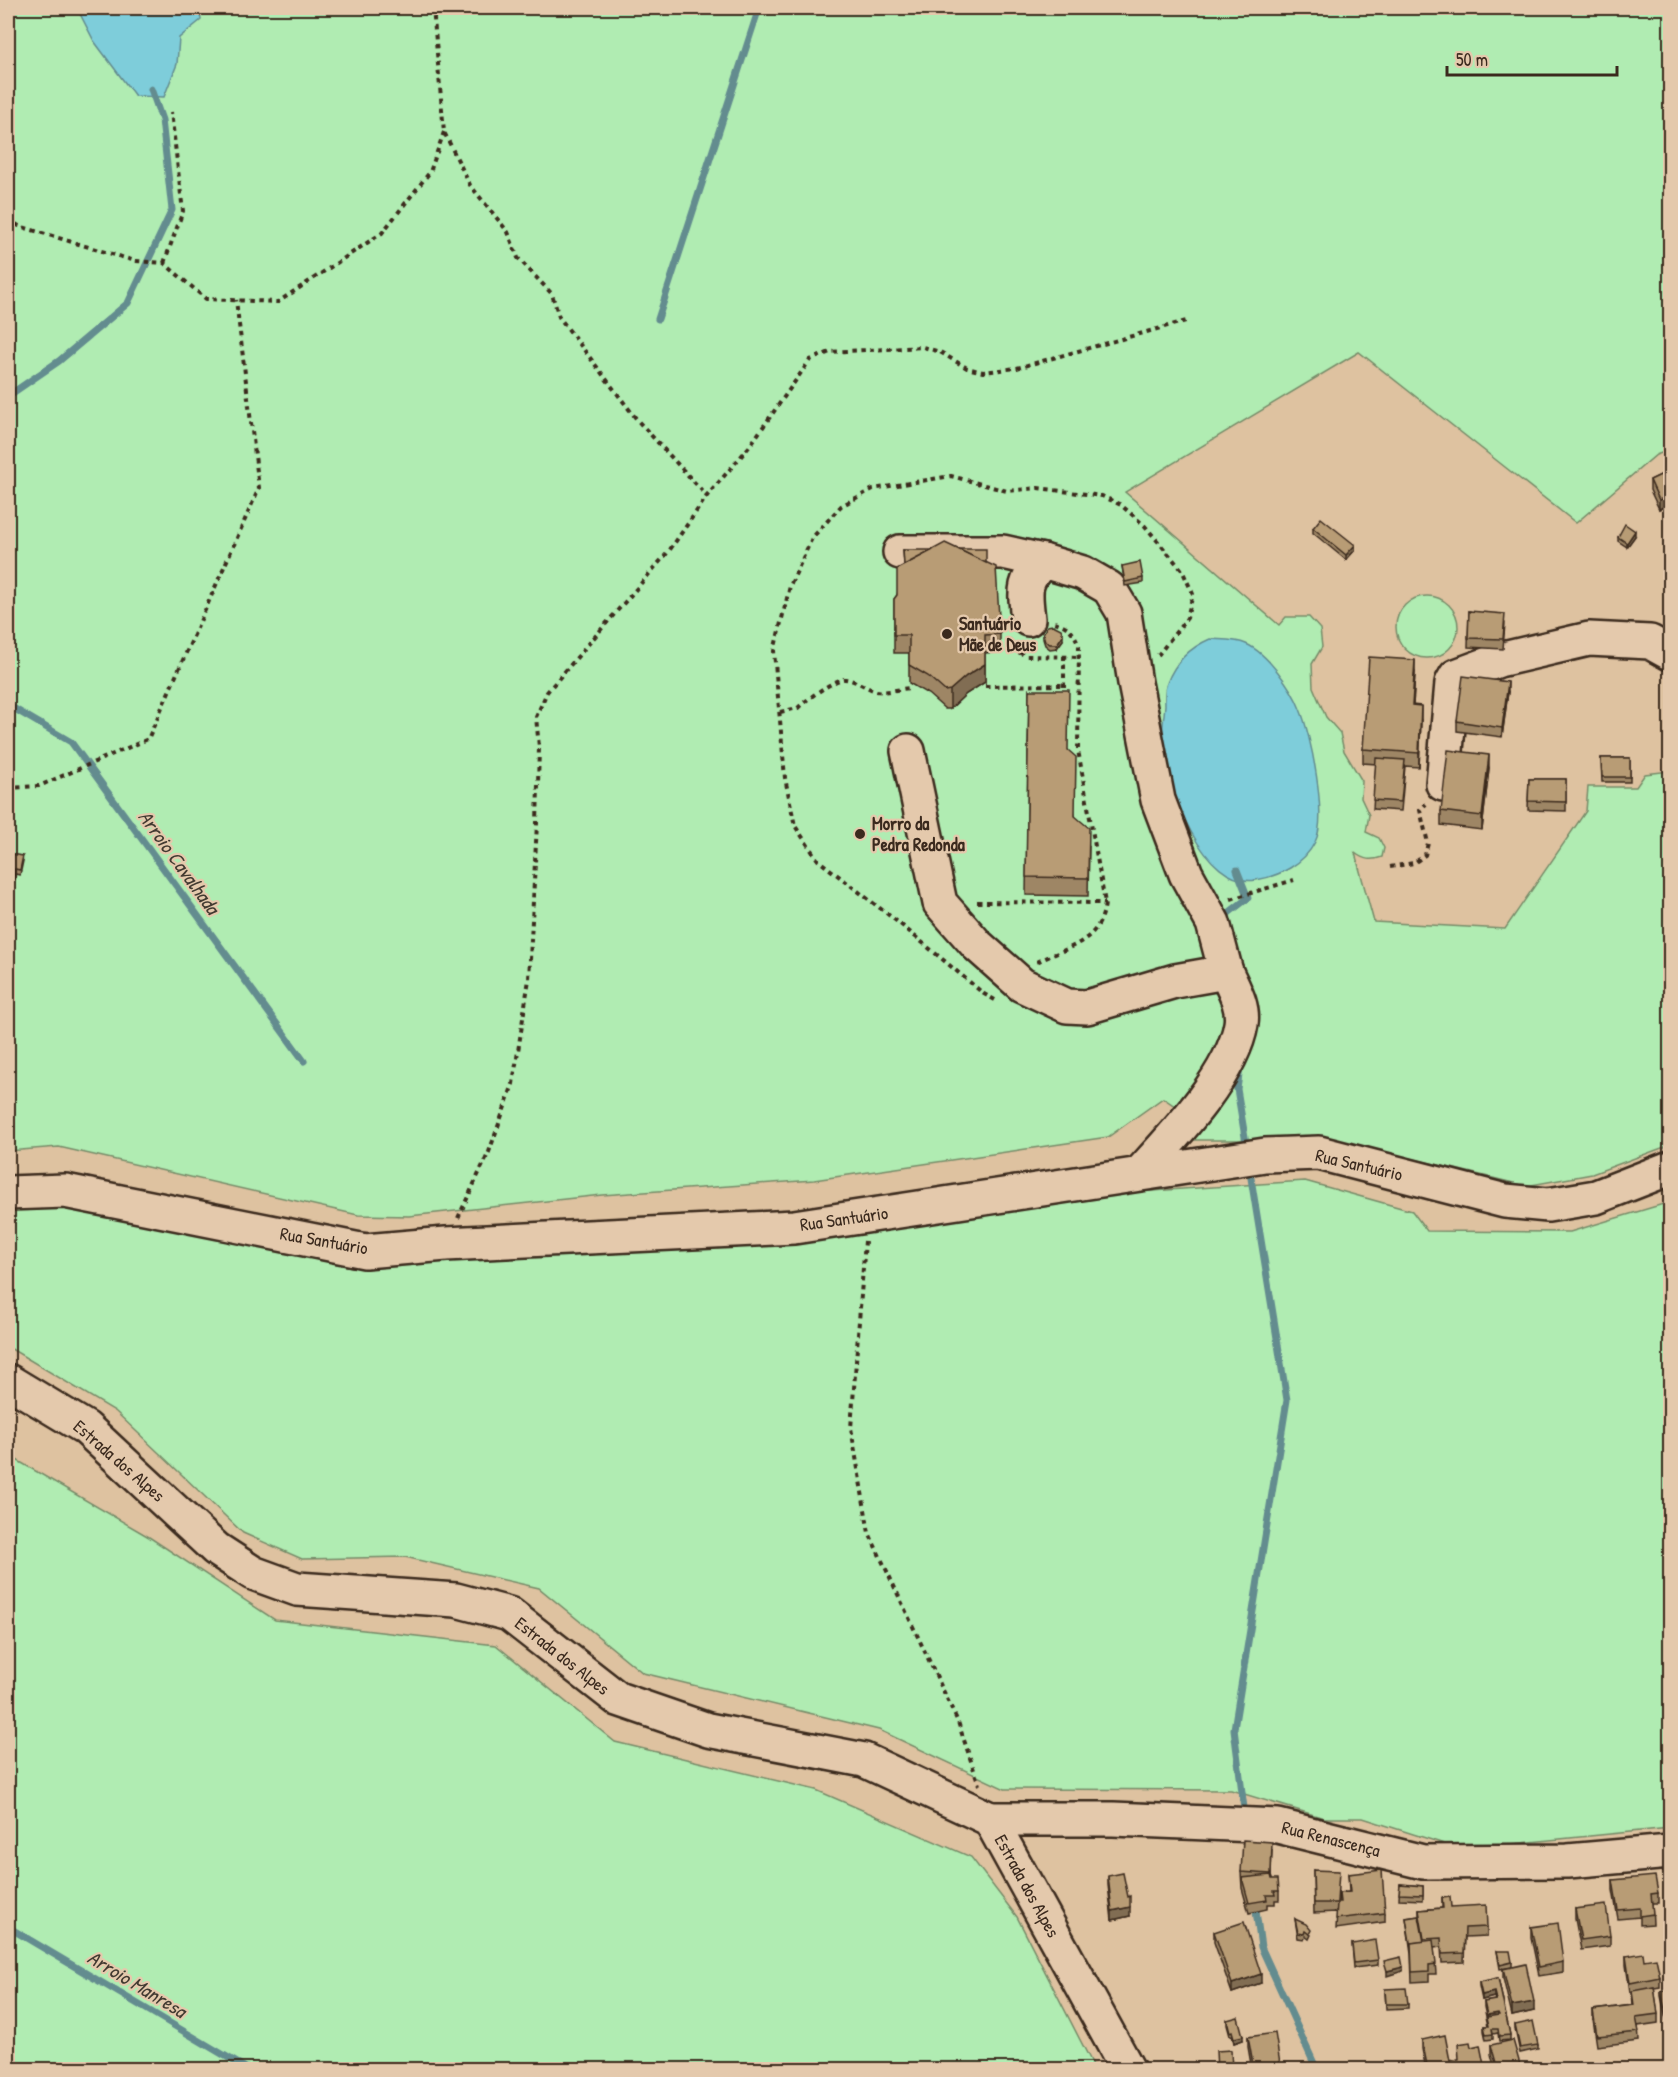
<svg xmlns="http://www.w3.org/2000/svg" width="1678" height="2077" viewBox="0 0 1678 2077" font-family="'Patrick Hand',sans-serif">
<rect width="100%" height="100%" fill="#dec2a0"/>
<filter id="ink" filterUnits="userSpaceOnUse"><feTurbulence type="fractalNoise" baseFrequency=".0167" numOctaves="2"/><feDisplacementMap in="SourceGraphic" scale="12" xChannelSelector="R" yChannelSelector="G"/><feConvolveMatrix kernelMatrix="1 2 1 2 8 2 1 2 1" color-interpolation-filters="sRGB"/></filter>
<g filter="url(#ink)">
<g fill="#b0ecb2" stroke="#768b68" stroke-width="1.5">
<path d="M 8,8 L 1670,8 L 1670,450 L 1656,455 L 1576,523 L 1359,352 L 1125,492 L 1279,625 L 1286,617 L 1309,617 L 1320,629 L 1322,647 L 1312,664 L 1313,687 L 1326,717 L 1340,733 L 1344,751 L 1362,781 L 1361,798 L 1369,815 L 1366,832 L 1379,838 L 1384,848 L 1382,857 C 1371,861 1364,860 1355,853 L 1374,922 L 1505,929 L 1586,811 L 1588,787 L 1636,787 L 1645,774 L 1670,771 L 1670,1145 L 1592,1174 L 1526,1186 L 1335,1140 L 1188,1140 L 1198,1122 L 1163,1098 L 1108,1137 L 814,1180 L 602,1195 L 409,1216 L 358,1215 L 59,1147 L 8,1151 Z"/>
<circle cx="1427" cy="627" r="31"/>
<path d="M 1305,1181 L 1412,1211 L 1427,1231 L 1570,1232 L 1670,1202 L 1670,1828 L 1460,1849 L 1363,1818 L 1324,1818 L 1231,1790 L 1005,1789 L 879,1730 L 643,1673 L 539,1588 L 405,1557 L 302,1559 L 243,1533 L 115,1411 L 8,1347 L 8,1205 L 63,1205 L 352,1267 L 824,1238 L 1105,1194 Z"/>
<path d="M 8,1455 L 149,1537 L 275,1620 L 496,1645 L 615,1742 L 816,1790 L 971,1857 L 1017,1917 L 1095,2069 L 8,2069 Z"/>
</g>
<g fill="#7ecdda" stroke="#638c8f" stroke-width="1.5">
<path d="M 77,8 L 199,8 L 201,20 L 179,38 L 177,64 L 164,97 L 135,96 L 94,41 Z"/>
<path d="M 1210,639 C 1221,640 1235,639 1246,644 C 1267,653 1292,688 1300,709 C 1311,735 1328,818 1315,842 C 1304,864 1280,876 1256,880 C 1203,889 1167,787 1162,746 C 1161,733 1164,718 1165,705 C 1165,698 1164,689 1167,683 C 1175,662 1189,648 1210,639 Z"/>
</g>
<g fill="none" stroke-linecap="round" stroke-linejoin="round">
<g stroke="#638c8f" stroke-width="7">
<path d="M 658,319 L 759,8"/>
<path d="M 8,396 L 59,361 L 128,303 L 172,210 L 162,120 L 151,89"/>
<path d="M 8,705 L 71,742 L 304,1061"/>
<path d="M 1224,921 L 1226,915 L 1248,898 L 1237,870"/>
<path d="M 1240,1068 L 1237,1089 L 1247,1149"/>
<path d="M 1245,1816 L 1234,1729 L 1287,1400 L 1249,1166"/>
<path d="M 1255,1904 L 1261,1947 L 1317,2070"/>
<path d="M 8,1927 L 249,2070"/>
</g>
<defs>
<g id="minor">
<path d="M 900,552 L 1003,552 L 1043,561"/>
<path d="M 1028,619 C 1025,591 1022,582 1043,561 L 1083,573 L 1109,588 L 1124,613 L 1135,683 L 1158,800 L 1186,874 L 1213,923 L 1226,972"/>
<path d="M 908,751 L 940,903 L 977,945 L 1022,985 L 1067,1006 L 1087,1007 L 1175,981 L 1226,972 C 1233,988 1244,1006 1241,1024 C 1233,1074 1173,1137 1140,1173"/>
<path d="M 1443,784 L 1452,683 L 1456,676 L 1499,660 L 1589,639 L 1650,642 L 1670,653"/>
<path d="M 8,1193 L 65,1191 L 365,1251 L 446,1244 L 794,1227 L 1265,1155 L 1319,1153 L 1505,1201 L 1548,1205 L 1596,1197 L 1670,1168"/>
<path d="M 8,1381 L 86,1428 L 216,1549 L 253,1573 L 297,1589 L 456,1600 L 509,1614 L 618,1699 L 708,1730 L 864,1760 L 990,1819 L 1128,2070"/>
<path d="M 990,1819 L 1113,1819 L 1278,1826 L 1423,1862 L 1568,1861 L 1670,1852"/>
</g>
</defs>
<use href="#minor" stroke="#3b2a1e" stroke-width="38"/>
<g stroke="#3b2a1e" stroke-width="4" stroke-dasharray="4.5 4.5" stroke-linecap="butt">
<path d="M 433,8 L 444,132 L 470,185 L 508,232 L 518,258 L 552,294 L 559,317 L 638,421 L 707,496"/>
<path d="M 8,219 L 19,226 L 135,261 L 164,263 L 206,299 L 278,302 L 382,233 L 430,172 L 444,132"/>
<path d="M 164,263 L 183,211 L 171,112"/>
<path d="M 1009,639 L 1011,648 L 1026,656 L 1079,657"/>
<path d="M 985,686 L 1064,685"/>
<path d="M 1064,687 L 1064,656"/>
<path d="M 780,712 L 798,708 C 804,701 836,678 845,679 C 856,680 866,688 876,691 C 886,693 899,689 909,688"/>
<path d="M 8,788 L 39,786 L 148,739 L 259,488 L 236,300"/>
<path d="M 1390,867 L 1414,863 L 1425,855 L 1428,843 L 1420,810 L 1426,804"/>
<path d="M 1231,899 L 1294,880"/>
<path d="M 977,902 L 1105,903"/>
<path d="M 1037,962 C 1068,947 1101,942 1105,903 L 1078,750 L 1079,645 C 1073,631 1068,625 1053,622"/>
<path d="M 995,1000 L 984,994 L 899,923 L 818,860 L 795,826 L 785,778 L 774,651 L 790,586 L 812,538 L 841,506 L 873,489 L 951,476 L 1007,491 L 1038,488 L 1102,496 L 1121,505 L 1145,526 L 1182,570 L 1193,594 L 1187,618 L 1158,655"/>
<path d="M 458,1218 L 489,1152 L 513,1084 L 529,979 L 537,823 L 539,747 L 536,717 L 547,692 L 669,551 L 707,496 L 749,447 L 810,360 L 830,352 L 923,347 L 940,352 L 967,368 L 983,372 L 1017,368 L 1186,321"/>
<path d="M 865,1241 L 851,1428 L 869,1533 L 958,1722 L 979,1785"/>
</g>
<use href="#minor" stroke="#e4c9ac" stroke-width="33"/>
</g>
<g fill="#9e8665" stroke="#3b2a1e" stroke-width="1.5">
<path d="M 1671,470 L 1671,504 L 1659,509 L 1650,490 L 1650,480 Z"/>
<path d="M 1313,528 L 1355,550 L 1346,560 L 1313,533 Z"/>
<path d="M 1635,536 L 1627,547 L 1618,541 L 1618,537 Z"/>
<path d="M 903,550 L 986,563 L 1000,634 L 1000,652 L 985,653 L 985,682 L 966,694 L 950,709 L 945,709 L 928,694 L 909,683 L 909,653 L 894,653 L 894,599 L 897,595 L 904,565 Z"/>
<path d="M 1122,566 L 1143,578 L 1143,583 L 1125,586 Z"/>
<path d="M 1469,611 L 1505,623 L 1503,649 L 1468,647 Z"/>
<path d="M 1043,634 L 1063,640 L 1057,648 L 1050,649 L 1045,645 L 1043,639 Z"/>
<path d="M 1415,673 L 1413,705 L 1421,720 L 1419,767 L 1405,766 L 1401,811 L 1373,809 L 1376,764 L 1363,763 L 1363,749 Z"/>
<path d="M 1029,690 L 1068,750 L 1075,816 L 1089,846 L 1088,896 L 1026,895 Z"/>
<path d="M 1508,692 L 1502,737 L 1457,731 L 1457,721 Z"/>
<path d="M 1601,758 L 1630,758 L 1630,782 L 1602,782 Z"/>
<path d="M 1489,768 L 1482,830 L 1441,825 L 1441,811 Z"/>
<path d="M 1529,779 L 1566,779 L 1566,811 L 1528,810 Z"/>
<path d="M 23,861 L 20,875 L 15,874 L 12,890 L 8,889 L 8,870 Z"/>
<path d="M 1272,1851 L 1271,1875 L 1272,1879 L 1279,1891 L 1279,1900 L 1275,1900 L 1275,1904 L 1267,1904 L 1267,1909 L 1249,1913 L 1242,1888 L 1241,1872 Z"/>
<path d="M 1313,1870 L 1338,1902 L 1339,1893 L 1349,1892 L 1348,1874 L 1385,1913 L 1385,1922 L 1336,1929 L 1337,1912 L 1314,1913 Z"/>
<path d="M 1108,1876 L 1130,1916 L 1112,1920 L 1108,1885 Z"/>
<path d="M 1613,1880 L 1658,1893 L 1658,1903 L 1652,1903 L 1653,1924 L 1640,1925 L 1640,1917 L 1618,1919 L 1613,1890 Z"/>
<path d="M 1400,1884 L 1423,1886 L 1423,1900 L 1399,1899 Z"/>
<path d="M 1442,1898 L 1451,1907 L 1487,1927 L 1487,1936 L 1465,1937 L 1464,1962 L 1442,1963 L 1441,1947 L 1434,1948 L 1436,1974 L 1429,1974 L 1429,1981 L 1412,1982 L 1411,1953 L 1406,1918 L 1419,1916 L 1419,1910 L 1442,1908 Z"/>
<path d="M 1575,1909 L 1610,1936 L 1610,1946 L 1581,1950 L 1575,1919 Z"/>
<path d="M 1295,1919 L 1311,1935 L 1309,1939 L 1305,1936 L 1304,1939 L 1298,1938 Z"/>
<path d="M 1531,1927 L 1563,1962 L 1563,1972 L 1539,1976 L 1531,1937 Z"/>
<path d="M 1214,1932 L 1261,1983 L 1232,1993 L 1214,1942 Z"/>
<path d="M 1352,1944 L 1378,1960 L 1378,1965 L 1354,1968 Z"/>
<path d="M 1497,1951 L 1512,1962 L 1512,1967 L 1500,1969 Z"/>
<path d="M 1626,1956 L 1644,1960 L 1660,1977 L 1660,1987 L 1654,1988 L 1658,2014 L 1658,2023 L 1638,2026 L 1639,2041 L 1597,2046 L 1593,2019 L 1593,2010 L 1633,2005 L 1632,1992 L 1630,1992 L 1626,1965 Z"/>
<path d="M 1503,1969 L 1534,2011 L 1512,2016 L 1503,1978 Z"/>
<path d="M 1498,1978 L 1510,2035 L 1510,2040 L 1499,2041 L 1498,2033 L 1493,2034 L 1493,2039 L 1486,2040 L 1484,2031 L 1484,2026 L 1488,2026 L 1484,2007 L 1484,2002 L 1495,2000 L 1494,1997 L 1482,2000 L 1479,1986 L 1479,1982 Z"/>
<path d="M 1671,1989 L 1671,2029 L 1668,2029 L 1661,1996 L 1661,1991 Z"/>
<path d="M 1385,1993 L 1408,2004 L 1408,2008 L 1386,2009 Z"/>
<path d="M 1227,2020 L 1243,2040 L 1234,2043 L 1232,2035 L 1230,2036 L 1227,2025 Z"/>
<path d="M 1515,2025 L 1538,2045 L 1538,2049 L 1520,2053 L 1515,2029 Z"/>
<path d="M 1248,2037 L 1281,2070 L 1252,2070 L 1248,2047 Z"/>
<path d="M 1422,2040 L 1450,2061 L 1459,2059 L 1471,2047 L 1485,2070 L 1426,2070 L 1422,2049 Z"/>
<path d="M 1491,2045 L 1521,2070 L 1495,2070 L 1491,2054 Z"/>
</g>
<g fill="#816d52" stroke="#3b2a1e" stroke-width="1.5">
<path d="M 1671,494 L 1671,504 L 1659,509 L 1659,500 Z"/>
<path d="M 1635,531 L 1635,536 L 1627,547 L 1627,543 Z"/>
<path d="M 1355,545 L 1355,550 L 1346,560 L 1346,555 Z"/>
<path d="M 1063,635 L 1063,640 L 1057,648 L 1057,644 Z"/>
<path d="M 1415,660 L 1415,673 L 1412,719 L 1412,705 Z"/>
<path d="M 985,664 L 985,682 L 966,694 L 950,709 L 950,690 L 966,676 Z"/>
<path d="M 1508,682 L 1508,692 L 1502,737 L 1502,728 Z"/>
<path d="M 1421,706 L 1421,720 L 1419,767 L 1419,753 Z"/>
<path d="M 1489,755 L 1489,768 L 1482,830 L 1482,816 Z"/>
<path d="M 1130,1907 L 1130,1916 L 1112,1920 L 1112,1911 Z"/>
<path d="M 1403,1967 L 1403,1971 L 1387,1976 L 1387,1971 Z"/>
<path d="M 1261,1974 L 1261,1983 L 1232,1993 L 1232,1984 Z"/>
<path d="M 1494,1992 L 1494,1997 L 1482,2000 L 1482,1995 Z"/>
<path d="M 1534,2002 L 1534,2011 L 1512,2016 L 1512,2006 Z"/>
<path d="M 1498,2013 L 1498,2017 L 1487,2017 L 1487,2020 L 1487,2015 Z"/>
<path d="M 1243,2036 L 1243,2040 L 1234,2043 L 1234,2038 Z"/>
</g>
<g fill="#b89c75" stroke="#3b2a1e" stroke-width="1.5">
<path d="M 1671,470 L 1671,494 L 1659,500 L 1650,480 Z"/>
<path d="M 1321,518 L 1355,545 L 1346,555 L 1313,528 Z"/>
<path d="M 1625,524 L 1635,531 L 1627,543 L 1618,537 Z"/>
<path d="M 945,543 L 996,567 L 1000,634 L 985,635 L 985,664 L 966,676 L 950,690 L 945,691 L 928,676 L 909,665 L 909,635 L 894,635 L 894,599 L 897,595 L 897,569 Z"/>
<path d="M 958,549 L 986,549 L 986,563 Z"/>
<path d="M 903,550 L 933,550 L 904,565 Z"/>
<path d="M 1140,562 L 1143,578 L 1125,582 L 1122,566 Z"/>
<path d="M 1469,611 L 1505,614 L 1503,639 L 1468,638 Z"/>
<path d="M 1053,625 L 1061,629 L 1063,635 L 1057,644 L 1050,644 L 1045,641 L 1043,634 L 1047,626 Z"/>
<path d="M 1369,657 L 1415,660 L 1412,705 L 1421,706 L 1419,753 L 1363,749 Z"/>
<path d="M 1463,676 L 1508,682 L 1502,728 L 1457,721 Z"/>
<path d="M 1029,690 L 1069,690 L 1068,750 L 1076,757 L 1075,816 L 1089,828 L 1088,878 L 1026,877 Z"/>
<path d="M 1448,750 L 1489,755 L 1482,816 L 1441,811 Z"/>
<path d="M 1376,758 L 1405,760 L 1401,802 L 1373,800 Z"/>
<path d="M 1601,758 L 1630,758 L 1630,777 L 1602,777 Z"/>
<path d="M 1529,779 L 1566,779 L 1566,802 L 1528,801 Z"/>
<path d="M 11,854 L 23,856 L 20,870 L 15,869 L 12,886 L 8,884 L 8,870 Z"/>
<path d="M 1243,1840 L 1272,1842 L 1271,1874 L 1241,1872 Z"/>
<path d="M 1313,1870 L 1339,1871 L 1337,1902 L 1340,1902 L 1339,1893 L 1350,1892 L 1348,1874 L 1382,1870 L 1385,1913 L 1336,1919 L 1337,1903 L 1314,1903 Z"/>
<path d="M 1123,1873 L 1128,1897 L 1130,1896 L 1130,1907 L 1112,1911 L 1108,1876 Z"/>
<path d="M 1271,1875 L 1272,1879 L 1278,1879 L 1279,1891 L 1274,1891 L 1275,1895 L 1266,1895 L 1267,1900 L 1249,1903 L 1242,1878 Z"/>
<path d="M 1655,1876 L 1658,1893 L 1651,1894 L 1653,1914 L 1640,1916 L 1640,1908 L 1618,1910 L 1613,1880 Z"/>
<path d="M 1400,1884 L 1423,1886 L 1423,1895 L 1399,1894 Z"/>
<path d="M 1450,1897 L 1451,1907 L 1486,1905 L 1487,1927 L 1465,1928 L 1464,1953 L 1442,1954 L 1441,1938 L 1424,1939 L 1419,1910 L 1443,1908 L 1442,1898 Z"/>
<path d="M 1606,1905 L 1610,1936 L 1581,1940 L 1575,1909 Z"/>
<path d="M 1419,1916 L 1424,1942 L 1411,1943 L 1411,1948 L 1406,1918 Z"/>
<path d="M 1295,1919 L 1306,1924 L 1311,1930 L 1309,1934 L 1305,1931 L 1304,1934 L 1298,1933 Z"/>
<path d="M 1244,1922 L 1261,1974 L 1232,1984 L 1214,1932 Z"/>
<path d="M 1558,1923 L 1563,1962 L 1539,1967 L 1531,1927 Z"/>
<path d="M 1375,1940 L 1378,1960 L 1354,1963 L 1352,1944 Z"/>
<path d="M 1433,1940 L 1436,1964 L 1429,1965 L 1429,1971 L 1412,1972 L 1411,1943 Z"/>
<path d="M 1497,1951 L 1510,1951 L 1512,1962 L 1500,1965 Z"/>
<path d="M 1643,1953 L 1644,1960 L 1656,1958 L 1660,1977 L 1630,1983 L 1626,1956 Z"/>
<path d="M 1401,1957 L 1403,1967 L 1387,1971 L 1384,1961 Z"/>
<path d="M 1526,1964 L 1534,2002 L 1512,2006 L 1503,1969 Z"/>
<path d="M 1498,1978 L 1510,2035 L 1499,2036 L 1498,2029 L 1492,2029 L 1493,2034 L 1486,2035 L 1484,2026 L 1489,2026 L 1487,2017 L 1499,2015 L 1498,2013 L 1487,2015 L 1484,2002 L 1496,2000 L 1494,1992 L 1482,1995 L 1479,1982 Z"/>
<path d="M 1654,1987 L 1658,2014 L 1636,2017 L 1639,2032 L 1597,2036 L 1593,2010 L 1634,2005 L 1632,1991 Z"/>
<path d="M 1406,1988 L 1408,2004 L 1386,2004 L 1385,1989 Z"/>
<path d="M 1671,1989 L 1671,2024 L 1668,2024 L 1661,1991 Z"/>
<path d="M 1238,2017 L 1243,2036 L 1234,2038 L 1232,2031 L 1230,2032 L 1227,2020 Z"/>
<path d="M 1533,2021 L 1538,2045 L 1520,2048 L 1515,2025 Z"/>
<path d="M 1275,2033 L 1281,2070 L 1254,2070 L 1248,2037 Z"/>
<path d="M 1445,2035 L 1450,2061 L 1459,2059 L 1458,2044 L 1470,2042 L 1471,2047 L 1480,2045 L 1485,2070 L 1428,2070 L 1422,2040 Z"/>
<path d="M 1513,2040 L 1521,2068 L 1517,2070 L 1498,2070 L 1491,2045 Z"/>
<path d="M 1231,2050 L 1232,2070 L 1217,2070 L 1216,2051 Z"/>
</g>
</g>
<g fill="#3b2a1e" stroke="#e4c9ac" stroke-width="2">
<circle cx="947" cy="634" r="6"/>
<circle cx="860" cy="834" r="6"/>
</g>
<g text-anchor="middle" stroke-width="4.5" stroke-linejoin="round" paint-order="stroke">
<g font-size="18" font-weight="bold" fill="#3b2a1e" stroke="#e4c9ac" text-anchor="start">
<text x="959" y="630">Santuário<tspan x="959" dy="21">Mãe de Deus</tspan></text>
<text x="872" y="830">Morro da<tspan x="872" dy="21">Pedra Redonda</tspan></text>
</g>
<g font-size="18" fill="#3b2a1e" stroke="#e4c9ac">
<text transform="translate(1359 1165) rotate(13)" y="6">Rua Santuário</text>
<text transform="translate(844 1219) rotate(-8)" y="6">Rua Santuário</text>
<text transform="translate(324 1241) rotate(10)" y="6">Rua Santuário</text>
<text transform="translate(119 1461) rotate(41)" y="6">Estrada dos Alpes</text>
<text transform="translate(562 1656) rotate(38)" y="6">Estrada dos Alpes</text>
<text transform="translate(1331 1839) rotate(14)" y="6">Rua Renascença</text>
<text transform="translate(1027 1886) rotate(61)" y="6">Estrada dos Alpes</text>
</g>
<g font-size="20" font-style="italic" fill="#423a31" stroke="#e4c9ac">
<text transform="translate(179 862) rotate(54)" y="7">Arroio Cavalhada</text>
<text transform="translate(137 1984) rotate(31)" y="7">Arroio Manresa</text>
</g>
</g>
<rect width="1678" height="2077" fill="none" stroke="#e4c9ac" stroke-width="30"/>
<rect x="15" y="15" width="1648" height="2047" fill="none" stroke="#3b2a1e" stroke-width="2" filter="url(#ink)"/>
<path d="M1447 66v9h170v-9" fill="none" stroke="#3b2a1e" stroke-width="3"/>
<text x="1456" y="66" font-size="18" fill="#3b2a1e" stroke="#e4c9ac" stroke-width="4.5" paint-order="stroke">50 m</text>
</svg>
